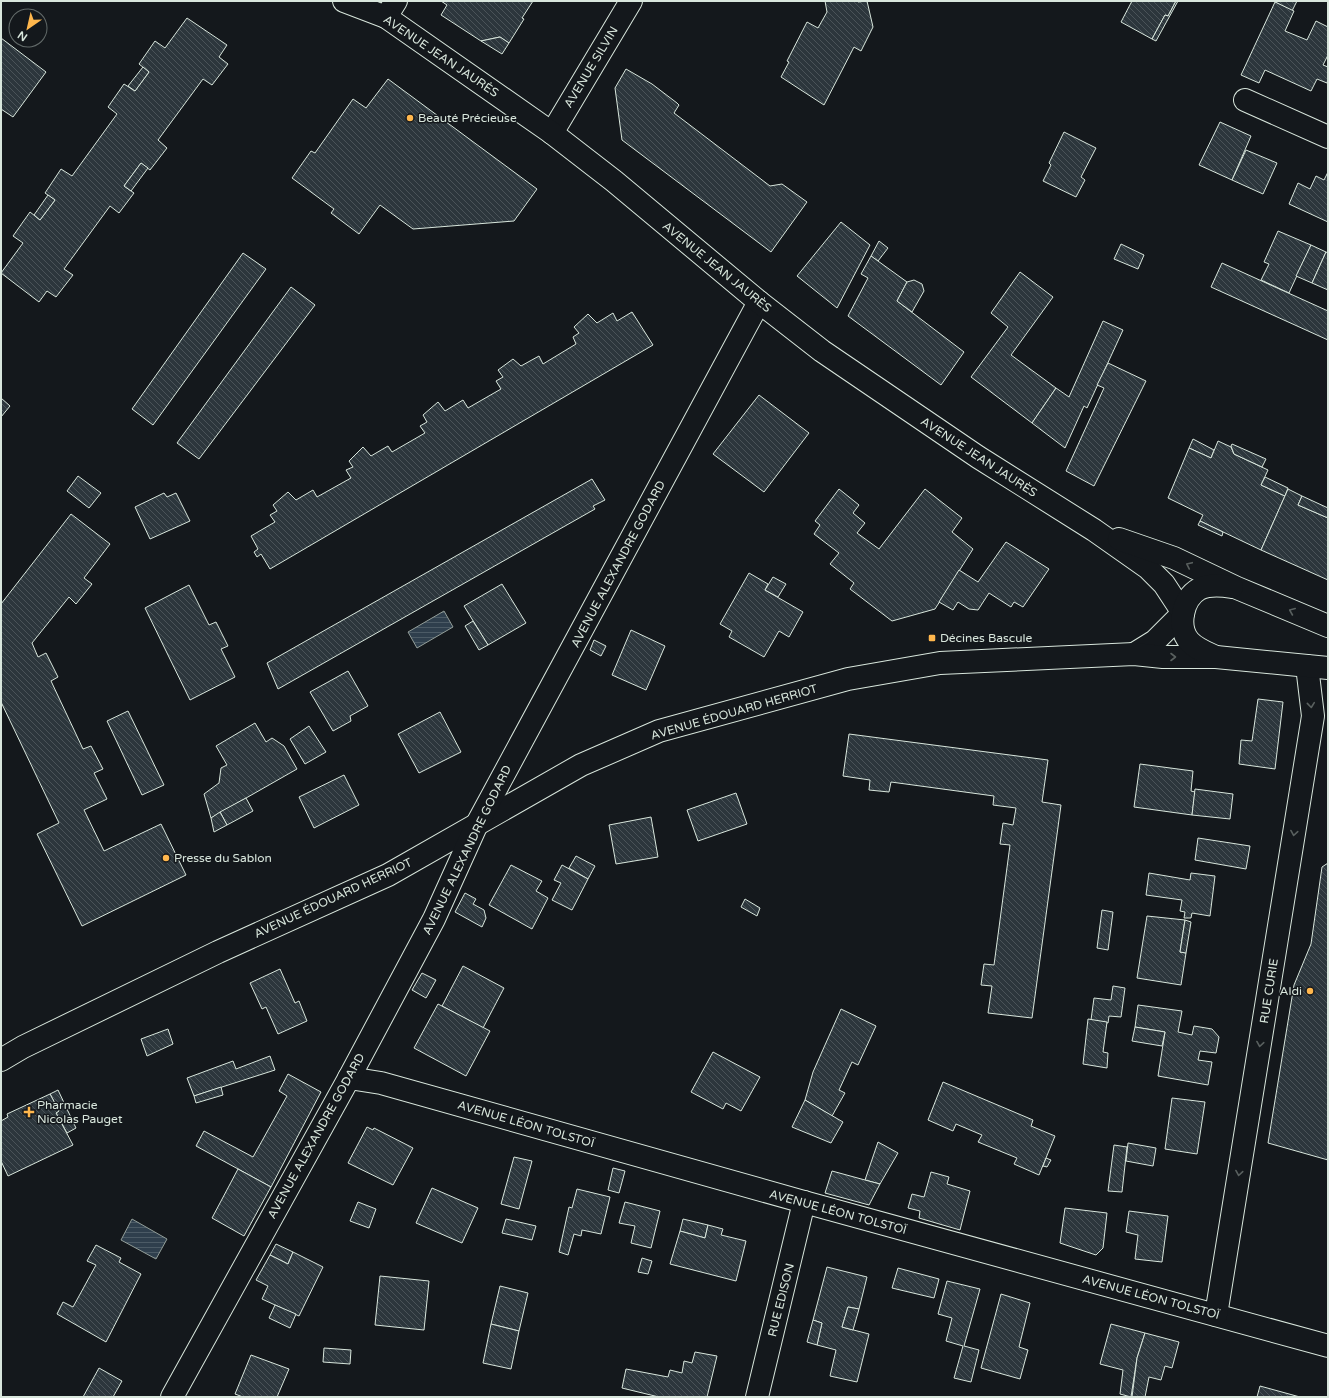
<svg xmlns="http://www.w3.org/2000/svg" width="1329" height="1398" viewBox="0 0 1329 1398" font-family="'Varela Round',sans-serif">
<defs>
<pattern id="water-rules" width="6" height="5" patternUnits="userSpaceOnUse"><rect width="6" height="5" fill="#2f3f4d"/><path d="M0 2.5h6" fill="none" stroke="#4c5b66"/></pattern>
<pattern id="building-back-hatch" width="6" height="6" patternUnits="userSpaceOnUse"><rect width="6" height="6" fill="#2c363c"/><path d="M-1 5l2 2M0 0l6 6M5-1l2 2" fill="none" stroke="#4a5358"/></pattern>
</defs>
<rect width="100%" height="100%" fill="#14181c"/>
<g fill="url(#water-rules)" stroke="#939e99">
<path d="M 444,611 L 453,627 L 417,648 L 408,632 Z"/>
<path d="M 132,1219 L 167,1239 L 156,1259 L 121,1240 Z"/>
</g>
<g fill="url(#building-back-hatch)" stroke="#d8e6dc">
<path d="M 441,1 L 533,1 L 522,18 L 524,19 L 509,43 L 500,37 L 481,41 L 441,15 L 447,5 Z"/>
<path d="M 825,1 L 858,1 L 858,2 L 867,1 L 873,27 L 861,51 L 854,47 L 824,105 L 781,77 L 789,62 L 787,61 L 807,22 L 818,28 L 827,12 Z"/>
<path d="M 1132,1 L 1176,1 L 1168,16 L 1165,15 L 1152,39 L 1121,22 Z"/>
<path d="M 1176,1 L 1178,1 L 1156,41 L 1152,39 L 1165,15 L 1168,16 Z"/>
<path d="M 1276,1 L 1297,1 L 1292,11 L 1275,2 Z"/>
<path d="M 1275,2 L 1294,11 L 1285,31 L 1307,40 L 1316,21 L 1328,27 L 1328,55 L 1323,65 L 1328,67 L 1328,79 L 1327,83 L 1317,79 L 1311,91 L 1265,70 L 1259,83 L 1241,75 Z"/>
<path d="M 187,18 L 227,45 L 219,57 L 228,64 L 212,85 L 203,79 L 158,140 L 167,148 L 150,170 L 141,163 L 124,186 L 134,193 L 119,213 L 110,206 L 64,269 L 73,275 L 56,297 L 47,291 L 39,302 L 1,273 L 23,243 L 13,236 L 30,212 L 40,220 L 55,200 L 45,193 L 61,169 L 72,176 L 117,114 L 108,107 L 124,84 L 135,91 L 149,72 L 139,64 L 155,41 L 165,48 Z"/>
<path d="M 500,37 L 509,43 L 502,54 L 481,41 Z"/>
<path d="M 1,38 L 46,72 L 13,117 L 1,109 Z"/>
<path d="M 143,67 L 149,72 L 135,91 L 128,86 Z"/>
<path d="M 626,69 L 652,84 L 677,103 L 679,105 L 674,113 L 770,186 L 782,184 L 807,202 L 771,252 L 622,140 L 615,88 Z"/>
<path d="M 388,79 L 537,189 L 514,221 L 413,229 L 380,205 L 359,234 L 331,213 L 334,209 L 292,178 L 311,151 L 315,153 L 353,99 L 366,108 Z"/>
<path d="M 1220,122 L 1251,136 L 1232,180 L 1199,165 Z"/>
<path d="M 1064,132 L 1096,148 L 1081,177 L 1085,180 L 1076,197 L 1043,181 L 1051,165 L 1049,163 Z"/>
<path d="M 1246,150 L 1277,163 L 1263,194 L 1232,180 Z"/>
<path d="M 141,163 L 148,168 L 131,191 L 124,186 Z"/>
<path d="M 1328,172 L 1328,222 L 1289,204 L 1298,183 L 1310,189 L 1316,176 L 1324,180 Z"/>
<path d="M 48,195 L 55,200 L 40,220 L 34,215 Z"/>
<path d="M 841,222 L 870,245 L 837,308 L 797,276 Z"/>
<path d="M 1278,231 L 1311,245 L 1289,293 L 1261,280 L 1269,264 L 1264,262 Z"/>
<path d="M 879,241 L 888,248 L 878,261 L 871,256 Z"/>
<path d="M 1121,244 L 1144,255 L 1138,269 L 1114,259 Z"/>
<path d="M 1311,245 L 1326,252 L 1312,283 L 1296,276 Z"/>
<path d="M 1326,252 L 1328,253 L 1328,290 L 1312,283 Z"/>
<path d="M 243,253 L 266,269 L 153,425 L 132,409 Z"/>
<path d="M 871,256 L 907,282 L 897,301 L 964,352 L 941,385 L 848,316 L 868,278 L 861,274 Z"/>
<path d="M 1222,263 L 1328,311 L 1328,340 L 1211,287 Z"/>
<path d="M 1020,272 L 1053,297 L 1011,355 L 1056,388 L 1032,423 L 971,377 L 1008,327 L 991,313 Z"/>
<path d="M 914,280 L 922,284 L 924,291 L 912,312 L 897,301 L 907,282 Z"/>
<path d="M 291,287 L 315,305 L 199,459 L 177,443 Z"/>
<path d="M 632,312 L 653,345 L 270,569 L 261,554 L 257,557 L 254,552 L 258,549 L 251,536 L 275,522 L 270,515 L 277,511 L 273,505 L 288,492 L 296,500 L 313,490 L 317,497 L 351,478 L 346,470 L 353,467 L 349,461 L 363,447 L 371,456 L 388,446 L 392,452 L 425,433 L 420,426 L 427,422 L 423,415 L 438,402 L 445,411 L 463,400 L 468,408 L 501,389 L 496,381 L 503,377 L 498,370 L 513,359 L 521,366 L 539,356 L 543,364 L 576,344 L 573,337 L 579,333 L 574,327 L 588,314 L 597,323 L 613,313 L 617,321 Z"/>
<path d="M 1103,321 L 1123,330 L 1087,408 L 1084,406 L 1065,448 L 1032,423 L 1056,388 L 1069,397 Z"/>
<path d="M 1108,363 L 1146,381 L 1094,486 L 1066,471 L 1104,388 L 1097,385 Z"/>
<path d="M 759,395 L 809,433 L 764,492 L 713,454 Z"/>
<path d="M 1,398 L 10,406 L 1,417 Z"/>
<path d="M 1193,439 L 1214,450 L 1211,458 L 1189,448 Z"/>
<path d="M 1218,441 L 1231,447 L 1234,454 L 1268,470 L 1261,485 L 1285,496 L 1261,550 L 1200,521 L 1203,515 L 1168,498 L 1189,448 L 1211,458 Z"/>
<path d="M 1232,444 L 1266,459 L 1262,467 L 1234,454 L 1231,446 Z"/>
<path d="M 78,476 L 101,493 L 89,508 L 67,491 Z"/>
<path d="M 1265,477 L 1288,488 L 1285,496 L 1261,485 Z"/>
<path d="M 592,479 L 605,500 L 593,506 L 595,509 L 278,689 L 267,663 Z"/>
<path d="M 839,489 L 859,505 L 853,513 L 865,523 L 857,533 L 879,549 L 925,489 L 962,518 L 952,532 L 973,549 L 935,609 L 892,621 L 850,589 L 854,583 L 830,564 L 839,553 L 814,534 L 820,525 L 815,521 Z"/>
<path d="M 1288,489 L 1302,496 L 1298,505 L 1328,518 L 1328,580 L 1261,550 Z"/>
<path d="M 164,493 L 167,497 L 176,493 L 190,521 L 150,539 L 135,507 Z"/>
<path d="M 1302,496 L 1328,508 L 1328,518 L 1298,505 Z"/>
<path d="M 71,514 L 110,544 L 84,578 L 92,584 L 76,604 L 69,597 L 32,643 L 38,657 L 46,653 L 58,677 L 51,681 L 83,749 L 91,746 L 103,769 L 94,773 L 107,799 L 84,810 L 104,851 L 161,824 L 186,875 L 82,926 L 37,834 L 59,823 L 1,702 L 1,604 Z"/>
<path d="M 1200,521 L 1223,532 L 1222,536 L 1198,525 Z"/>
<path d="M 1006,542 L 1049,569 L 1023,607 L 1014,602 L 1011,607 L 989,593 L 978,610 L 969,609 L 958,602 L 953,610 L 939,602 L 959,570 L 978,582 Z"/>
<path d="M 749,573 L 768,584 L 765,590 L 803,612 L 789,637 L 779,631 L 764,657 L 729,637 L 732,631 L 720,624 Z"/>
<path d="M 773,577 L 786,584 L 778,597 L 765,590 Z"/>
<path d="M 502,584 L 526,623 L 488,645 L 464,606 Z"/>
<path d="M 189,585 L 209,625 L 216,622 L 228,646 L 221,649 L 235,677 L 190,700 L 145,608 Z"/>
<path d="M 473,621 L 488,645 L 479,650 L 465,626 Z"/>
<path d="M 631,630 L 665,646 L 646,690 L 612,675 Z"/>
<path d="M 594,640 L 606,646 L 601,656 L 590,650 Z"/>
<path d="M 348,671 L 368,706 L 350,716 L 351,721 L 333,731 L 310,692 Z"/>
<path d="M 1258,699 L 1283,702 L 1275,769 L 1239,764 L 1241,740 L 1252,741 Z"/>
<path d="M 128,711 L 164,785 L 142,795 L 107,721 Z"/>
<path d="M 440,712 L 461,752 L 419,773 L 398,734 Z"/>
<path d="M 255,723 L 266,742 L 272,738 L 284,746 L 297,769 L 211,818 L 204,794 L 219,783 L 221,768 L 227,765 L 216,746 Z"/>
<path d="M 309,726 L 326,752 L 305,764 L 290,739 Z"/>
<path d="M 849,734 L 1048,760 L 1042,802 L 1061,805 L 1032,1018 L 988,1013 L 992,986 L 981,985 L 984,964 L 994,965 L 1010,845 L 1000,844 L 1003,823 L 1013,825 L 1016,808 L 993,805 L 994,796 L 891,782 L 889,792 L 869,790 L 870,780 L 843,776 Z"/>
<path d="M 1140,764 L 1193,771 L 1191,791 L 1195,792 L 1192,815 L 1134,807 Z"/>
<path d="M 344,775 L 359,805 L 314,828 L 299,797 Z"/>
<path d="M 1195,789 L 1233,794 L 1230,819 L 1192,815 Z"/>
<path d="M 736,793 L 747,824 L 698,841 L 687,810 Z"/>
<path d="M 246,798 L 253,811 L 227,825 L 220,812 Z"/>
<path d="M 220,812 L 227,825 L 214,832 L 211,818 Z"/>
<path d="M 651,817 L 658,857 L 616,864 L 609,825 Z"/>
<path d="M 1198,838 L 1250,846 L 1246,869 L 1195,860 Z"/>
<path d="M 576,856 L 595,866 L 588,879 L 569,868 Z"/>
<path d="M 1328,863 L 1328,1160 L 1268,1143 L 1294,985 L 1311,944 L 1322,867 Z"/>
<path d="M 511,865 L 542,881 L 536,891 L 548,898 L 532,929 L 489,905 Z"/>
<path d="M 562,865 L 588,879 L 572,910 L 552,900 L 561,883 L 554,880 Z"/>
<path d="M 1149,873 L 1190,880 L 1191,873 L 1215,876 L 1210,916 L 1192,913 L 1191,918 L 1184,918 L 1185,912 L 1180,911 L 1182,900 L 1146,895 Z"/>
<path d="M 465,893 L 476,899 L 473,904 L 484,910 L 486,918 L 482,927 L 455,912 Z"/>
<path d="M 745,899 L 760,908 L 757,916 L 741,907 Z"/>
<path d="M 1102,910 L 1113,912 L 1108,950 L 1097,948 Z"/>
<path d="M 1147,916 L 1185,920 L 1180,952 L 1186,953 L 1181,985 L 1137,978 Z"/>
<path d="M 1185,920 L 1191,922 L 1186,953 L 1180,952 Z"/>
<path d="M 463,966 L 504,988 L 483,1028 L 442,1006 Z"/>
<path d="M 280,969 L 295,1003 L 299,1001 L 307,1021 L 278,1034 L 266,1007 L 262,1009 L 250,983 Z"/>
<path d="M 422,973 L 436,980 L 426,998 L 412,990 Z"/>
<path d="M 1113,986 L 1125,988 L 1121,1017 L 1109,1016 L 1108,1023 L 1091,1020 L 1094,998 L 1111,1000 Z"/>
<path d="M 438,1004 L 490,1031 L 466,1076 L 414,1048 Z"/>
<path d="M 1138,1005 L 1182,1011 L 1178,1032 L 1192,1035 L 1194,1026 L 1212,1029 L 1219,1037 L 1216,1053 L 1200,1051 L 1198,1060 L 1212,1062 L 1208,1085 L 1158,1076 L 1165,1032 L 1135,1027 Z"/>
<path d="M 841,1009 L 876,1026 L 858,1065 L 852,1062 L 839,1090 L 845,1093 L 832,1116 L 805,1100 L 813,1072 Z"/>
<path d="M 1088,1019 L 1107,1022 L 1103,1052 L 1108,1053 L 1107,1068 L 1083,1064 Z"/>
<path d="M 1135,1027 L 1165,1032 L 1162,1046 L 1132,1041 Z"/>
<path d="M 168,1029 L 173,1044 L 147,1056 L 141,1039 Z"/>
<path d="M 713,1052 L 760,1077 L 741,1111 L 726,1103 L 723,1109 L 691,1092 Z"/>
<path d="M 270,1056 L 275,1070 L 194,1096 L 187,1078 L 233,1061 L 236,1069 Z"/>
<path d="M 288,1074 L 321,1092 L 271,1187 L 196,1146 L 204,1131 L 253,1157 L 287,1096 L 279,1091 Z"/>
<path d="M 943,1082 L 1033,1120 L 1031,1126 L 1055,1136 L 1039,1175 L 1014,1164 L 1017,1158 L 978,1142 L 982,1135 L 956,1124 L 953,1131 L 928,1120 Z"/>
<path d="M 221,1087 L 223,1095 L 196,1103 L 194,1096 Z"/>
<path d="M 58,1090 L 76,1128 L 67,1133 L 56,1113 L 59,1111 L 50,1094 Z"/>
<path d="M 50,1094 L 59,1111 L 56,1113 L 73,1145 L 8,1176 L 1,1161 L 1,1121 L 8,1117 L 7,1114 Z"/>
<path d="M 1172,1098 L 1205,1102 L 1197,1154 L 1165,1149 Z"/>
<path d="M 805,1100 L 843,1122 L 831,1143 L 792,1127 Z"/>
<path d="M 367,1127 L 373,1130 L 374,1128 L 413,1148 L 393,1185 L 348,1163 Z"/>
<path d="M 878,1142 L 898,1153 L 880,1184 L 865,1180 Z"/>
<path d="M 1128,1143 L 1156,1148 L 1153,1166 L 1126,1161 Z"/>
<path d="M 1114,1145 L 1127,1147 L 1122,1192 L 1108,1191 Z"/>
<path d="M 514,1157 L 532,1161 L 519,1209 L 501,1204 Z"/>
<path d="M 1046,1158 L 1051,1160 L 1047,1167 L 1043,1166 Z"/>
<path d="M 613,1168 L 625,1171 L 619,1193 L 608,1190 Z"/>
<path d="M 238,1169 L 271,1187 L 244,1236 L 212,1218 Z"/>
<path d="M 832,1171 L 865,1180 L 880,1184 L 869,1205 L 825,1193 Z"/>
<path d="M 931,1172 L 949,1177 L 947,1184 L 970,1191 L 960,1230 L 919,1218 L 920,1211 L 908,1208 L 912,1194 L 924,1197 Z"/>
<path d="M 432,1188 L 478,1208 L 462,1243 L 416,1223 Z"/>
<path d="M 577,1189 L 610,1197 L 601,1234 L 582,1230 L 581,1236 L 574,1234 L 568,1255 L 559,1252 L 569,1207 L 572,1208 Z"/>
<path d="M 358,1202 L 376,1209 L 369,1228 L 350,1221 Z"/>
<path d="M 625,1202 L 660,1211 L 651,1248 L 631,1243 L 635,1226 L 619,1223 Z"/>
<path d="M 1065,1208 L 1107,1213 L 1103,1248 L 1096,1255 L 1060,1243 Z"/>
<path d="M 1129,1211 L 1168,1216 L 1162,1262 L 1135,1259 L 1138,1235 L 1126,1232 Z"/>
<path d="M 506,1219 L 536,1226 L 532,1240 L 502,1233 Z"/>
<path d="M 683,1219 L 708,1225 L 705,1238 L 680,1231 Z"/>
<path d="M 708,1225 L 723,1229 L 721,1235 L 746,1241 L 736,1281 L 670,1264 L 680,1231 L 705,1238 Z"/>
<path d="M 276,1244 L 293,1252 L 288,1264 L 270,1255 Z"/>
<path d="M 96,1245 L 121,1258 L 119,1262 L 141,1274 L 106,1342 L 57,1314 L 63,1302 L 73,1307 L 96,1265 L 87,1261 Z"/>
<path d="M 293,1252 L 323,1267 L 299,1316 L 262,1299 L 268,1286 L 256,1280 L 270,1255 L 288,1264 Z"/>
<path d="M 642,1258 L 652,1261 L 648,1274 L 638,1272 Z"/>
<path d="M 827,1267 L 867,1277 L 859,1309 L 848,1307 L 842,1327 L 869,1334 L 857,1382 L 830,1376 L 836,1350 L 817,1345 L 822,1323 L 813,1320 Z"/>
<path d="M 898,1268 L 939,1279 L 934,1298 L 892,1288 Z"/>
<path d="M 380,1276 L 429,1281 L 424,1330 L 375,1325 Z"/>
<path d="M 947,1281 L 980,1289 L 964,1346 L 979,1350 L 971,1382 L 954,1378 L 963,1346 L 946,1341 L 952,1318 L 938,1314 Z"/>
<path d="M 500,1286 L 528,1293 L 519,1331 L 491,1324 Z"/>
<path d="M 1001,1294 L 1030,1303 L 1019,1347 L 1028,1350 L 1020,1379 L 981,1368 Z"/>
<path d="M 275,1305 L 296,1314 L 290,1328 L 269,1318 Z"/>
<path d="M 848,1307 L 859,1309 L 853,1330 L 842,1327 Z"/>
<path d="M 813,1320 L 822,1323 L 817,1345 L 807,1342 Z"/>
<path d="M 491,1324 L 519,1331 L 511,1369 L 483,1363 Z"/>
<path d="M 1111,1324 L 1145,1333 L 1137,1358 L 1131,1397 L 1120,1394 L 1123,1370 L 1100,1364 Z"/>
<path d="M 1145,1333 L 1179,1342 L 1172,1368 L 1165,1366 L 1161,1380 L 1149,1377 L 1145,1397 L 1132,1397 L 1137,1358 Z"/>
<path d="M 324,1348 L 351,1350 L 350,1364 L 323,1362 Z"/>
<path d="M 695,1352 L 717,1356 L 707,1397 L 659,1397 L 622,1388 L 626,1369 L 668,1377 L 670,1370 L 682,1373 L 684,1361 L 692,1363 Z"/>
<path d="M 251,1355 L 289,1369 L 277,1397 L 243,1397 L 235,1394 Z"/>
<path d="M 99,1368 L 122,1381 L 113,1397 L 83,1397 Z"/>
<path d="M 1260,1386 L 1300,1397 L 1257,1397 Z"/>
</g>
<g fill="none" stroke-linecap="round" stroke-linejoin="round">
<defs>
<g id="street">
<path d="M 386,17 L 396,1"/>
<path d="M 1245,100 L 1328,137"/>
<path d="M 552,133 L 631,1"/>
<path d="M 1134,654 L 1155,641 L 1183,613"/>
<path d="M 1,1060 L 23,1047 L 218,952 L 388,875 L 581,765 L 659,731 L 848,679 L 940,663 L 1134,654 L 1163,657 L 1216,657"/>
<path d="M 349,1078 L 381,1083 L 804,1202 L 1328,1346"/>
<path d="M 1216,1315 L 1313,716 L 1307,666"/>
<path d="M 172,1397 L 349,1078 L 434,919 L 477,824 L 759,302"/>
<path d="M 757,1397 L 804,1202"/>
</g>
<g id="secondary">
<path d="M 344,1 L 386,17 L 552,133 L 614,181 L 759,302 L 822,351 L 978,457 L 1094,530 L 1148,568 L 1164,584 L 1183,613"/>
<path d="M 1119,539 L 1174,558 L 1237,588 L 1328,626"/>
<path d="M 1232,587 C 1221,585 1209,584 1199,589 C 1182,599 1177,627 1189,641 C 1196,649 1207,653 1216,657 L 1328,668"/>
</g>
</defs>
<use href="#street" stroke="#d8e6dc" stroke-width="24"/>
<use href="#secondary" stroke="#d8e6dc" stroke-width="24"/>
<use href="#street" stroke="#14181c" stroke-width="22"/>
<use href="#secondary" stroke="#14181c" stroke-width="22"/>
</g>
<defs><path id="oneway-chevron" d="M-2-3.5L2.5 0L-2 3.5" fill="none" stroke-width="1.6" stroke-linecap="round" stroke-linejoin="round"/></defs>
<g stroke="#59605f">
<use href="#oneway-chevron" transform="translate(1189 565) rotate(-155)"/>
<use href="#oneway-chevron" transform="translate(1292 611) rotate(-157)"/>
<use href="#oneway-chevron" transform="translate(1173 657)"/>
<use href="#oneway-chevron" transform="translate(1311 705) rotate(84)"/>
<use href="#oneway-chevron" transform="translate(1294 833) rotate(99)"/>
<use href="#oneway-chevron" transform="translate(1260 1044) rotate(99)"/>
<use href="#oneway-chevron" transform="translate(1239 1173) rotate(99)"/>
</g>
<g fill="#ffb74d" stroke="#14181c" stroke-width="1.5">
<circle cx="410" cy="118" r="4"/>
<rect x="928" y="634" width="8" height="8" rx="2"/>
<circle cx="166" cy="858" r="4"/>
<circle cx="1310" cy="991" r="4"/>
<path d="M27 1106h4v4h4v4h-4v4h-4v-4h-4v-4h4z"/>
</g>
<g text-anchor="middle" stroke-width="3" stroke-linejoin="round" paint-order="stroke">
<g font-size="12" fill="#d8e6dc" stroke="#14181c">
<text transform="translate(441 56) rotate(34)" y="4">AVENUE JEAN JAURÈS</text>
<text transform="translate(591 67) rotate(-59)" y="4">AVENUE SILVIN</text>
<text transform="translate(717 267) rotate(39)" y="4">AVENUE JEAN JAURÈS</text>
<text transform="translate(979 457) rotate(33)" y="4">AVENUE JEAN JAURÈS</text>
<text transform="translate(618 564) rotate(-62)" y="4">AVENUE ALEXANDRE GODARD</text>
<text transform="translate(734 712) rotate(-16)" y="4">AVENUE ÉDOUARD HERRIOT</text>
<text transform="translate(467 850) rotate(-64)" y="4">AVENUE ALEXANDRE GODARD</text>
<text transform="translate(333 898) rotate(-25)" y="4">AVENUE ÉDOUARD HERRIOT</text>
<text transform="translate(1269 991) rotate(-81)" y="4">RUE CURIE</text>
<text transform="translate(526 1124) rotate(16)" y="4">AVENUE LÉON TOLSTOÏ</text>
<text transform="translate(316 1136) rotate(-61)" y="4">AVENUE ALEXANDRE GODARD</text>
<text transform="translate(838 1212) rotate(15)" y="4">AVENUE LÉON TOLSTOÏ</text>
<text transform="translate(1151 1297) rotate(15)" y="4">AVENUE LÉON TOLSTOÏ</text>
<text transform="translate(781 1300) rotate(-76)" y="4">RUE EDISON</text>
</g>
<g font-size="12" fill="#d8e6dc" stroke="#14181c" text-anchor="start">
<text x="418" y="122">Beauté Précieuse</text>
<text x="940" y="642">Décines Bascule</text>
<text x="174" y="862">Presse du Sablon</text>
<text x="1302" y="995" text-anchor="end">Aldi</text>
<text x="37" y="1109">Pharmacie<tspan x="37" dy="14">Nicolas Pauget</tspan></text>
</g>
</g>
<rect width="1329" height="1398" fill="none" stroke="#d8e6dc" stroke-width="4"/>
<g transform="translate(28 28) rotate(214)"><circle r="19" fill="#14181c" stroke="#626a69"/>
<path d="M0-3L7 15L0 10L-7 15Z" fill="#ffb74d"/>
<text y="-6" font-size="11" font-weight="bold" text-anchor="middle" fill="#d8e6dc">N</text>
</g>
</svg>
